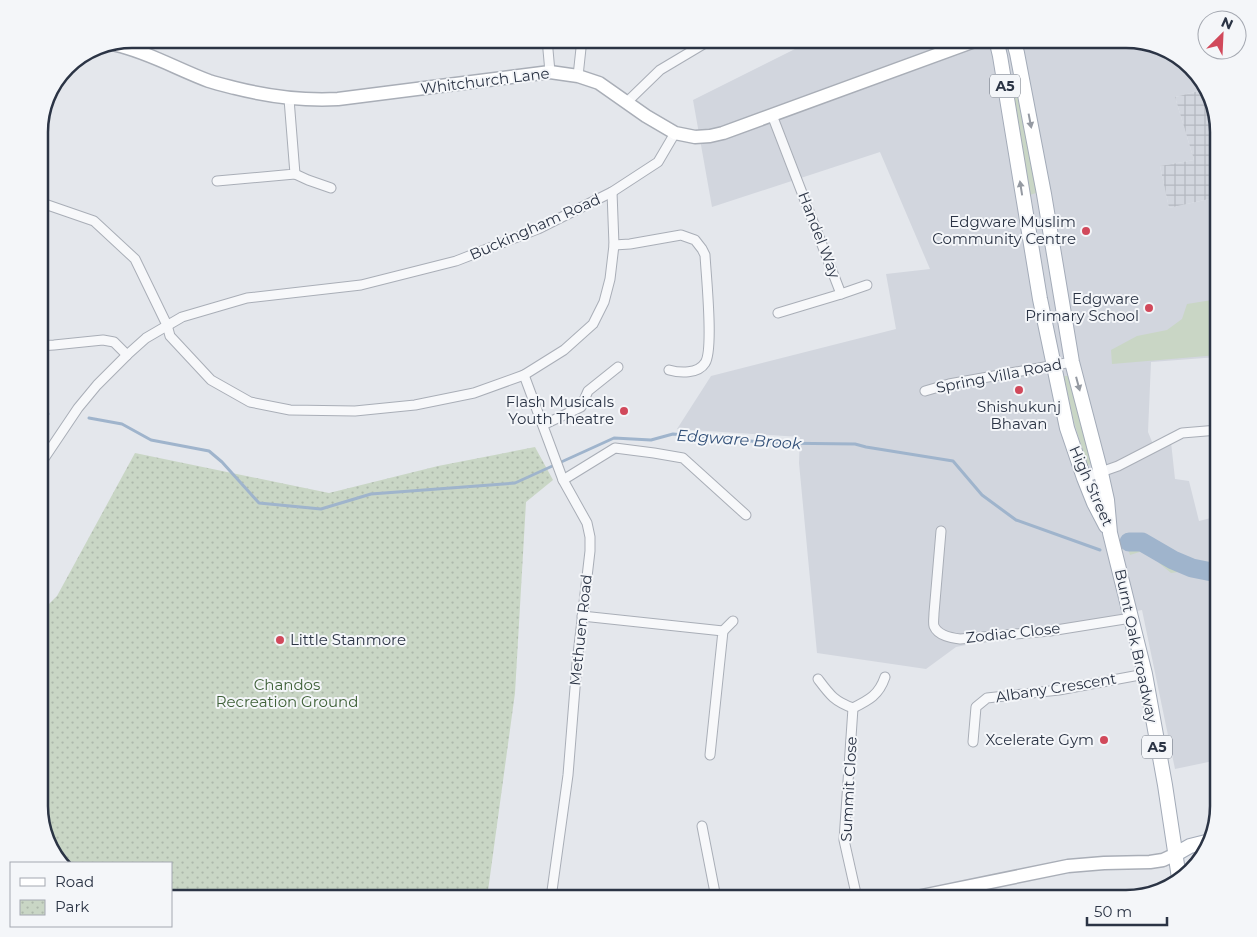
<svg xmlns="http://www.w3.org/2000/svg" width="1257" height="937" viewBox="0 0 1257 937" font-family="Montserrat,sans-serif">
<defs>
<pattern id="industrial-grid" width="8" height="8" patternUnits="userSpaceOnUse" patternTransform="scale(1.25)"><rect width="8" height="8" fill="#d2d6de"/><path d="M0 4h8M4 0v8" fill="none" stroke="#b4b8c0"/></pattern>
<pattern id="forest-crowns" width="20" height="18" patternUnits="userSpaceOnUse" patternTransform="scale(1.25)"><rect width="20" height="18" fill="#c9d6c5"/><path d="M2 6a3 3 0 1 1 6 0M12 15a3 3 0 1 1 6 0" fill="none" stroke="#adb8ab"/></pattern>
<pattern id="park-dots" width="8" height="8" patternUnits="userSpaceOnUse" patternTransform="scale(1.25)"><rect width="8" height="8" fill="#c9d6c5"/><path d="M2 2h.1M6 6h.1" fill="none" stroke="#adb8ab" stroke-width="1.8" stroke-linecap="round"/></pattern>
</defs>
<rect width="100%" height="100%" fill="#e4e7ec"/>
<path fill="#d2d6de" d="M 815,39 L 1126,39 L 1182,58 L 1207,89 L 1175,97 L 1194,160 L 1160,166 L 1169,208 L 1218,197 L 1218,357 L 1151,362 L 1148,432 L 1155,449 L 1171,442 L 1175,479 L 1189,481 L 1199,521 L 1211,518 L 1218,543 L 1218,760 L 1175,769 L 1142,610 L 956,647 L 926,669 L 817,653 L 799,463 L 800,437 L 677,429 L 711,376 L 896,329 L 886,274 L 930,269 L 880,152 L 712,207 L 693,100 Z"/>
<path fill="url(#industrial-grid)" d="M 1207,89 L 1209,90 L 1218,131 L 1218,197 L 1169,208 L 1160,166 L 1194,160 L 1175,97 Z"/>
<g fill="#c9d6c5">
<path d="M 1017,78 L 1036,193 L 1030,195 L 1011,79 Z"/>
<path d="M 1218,299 L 1218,355 L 1112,364 L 1111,350 L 1137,336 L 1167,330 L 1182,319 L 1187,304 Z"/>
<path d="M 1064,376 L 1070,376 L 1080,420 L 1092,464 L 1087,465 L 1074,422 Z"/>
</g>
<path fill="url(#forest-crowns)" d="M 1124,536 L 1137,537 L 1189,561 L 1209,566 L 1218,572 L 1218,584 L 1210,578 L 1193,570 L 1171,573 L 1159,563 L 1158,555 L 1146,550 L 1130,555 Z"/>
<path fill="url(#park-dots)" d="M 535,447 L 553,480 L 526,502 L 515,693 L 487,898 L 171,898 L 171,863 L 62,863 L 48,847 L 39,811 L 39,614 L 57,596 L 135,453 L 329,493 L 438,466 Z"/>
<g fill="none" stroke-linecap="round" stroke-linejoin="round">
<g stroke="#9fb4cc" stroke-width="3">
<path d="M 39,415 L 48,414"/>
<path d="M 89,418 L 122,424 L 151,440 L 209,451 L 222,462 L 259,503 L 321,509 L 371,494 L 515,483 L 614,438 L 651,440 L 673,434 L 772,443 L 855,444 L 866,447 L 953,461 L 982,495 L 1016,520 L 1100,550"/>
</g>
<path stroke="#9fb4cc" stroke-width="19" d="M 1129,542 L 1142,542 L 1173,560 L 1192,568 L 1212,572 L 1218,575"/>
<defs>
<g id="street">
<path d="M 547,39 L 550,72"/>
<path d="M 578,76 L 582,39"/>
<path d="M 627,102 L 660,70 L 712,39"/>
<path d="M 772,115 L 841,294 L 778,313"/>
<path d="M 295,174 L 308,180 L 331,188"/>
<path d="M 217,181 L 295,174 L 289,99"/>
<path d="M 39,202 L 94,221 L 135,259 L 167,325 L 170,336 L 211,380 L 250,402 L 290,410 L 355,411 L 415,405 L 474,393 L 524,375 L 564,350 L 593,324 L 604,302 L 610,279 L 614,245 L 612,192"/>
<path d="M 614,245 L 630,244 L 681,235 L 695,240 L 702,249 L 705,255 C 706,275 714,350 705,363 C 698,374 680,373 669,370"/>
<path d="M 841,294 L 867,285"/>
<path d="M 39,346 L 54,345 L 103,340 L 114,342 L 127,355"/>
<path d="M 524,375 L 563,480 L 587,523 L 590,537 L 590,551 L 577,663 L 568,775 L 551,898"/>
<path d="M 925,391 L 949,384 L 1072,362"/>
<path d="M 543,425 L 581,407 L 588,391 L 618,367"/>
<path d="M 39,466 L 78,408 L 97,385 L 127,355 L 146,338 L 182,317 L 247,298 L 361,285 L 456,261 L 538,229 L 612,192 L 658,162 L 675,133"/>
<path d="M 1084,478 L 1118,466 L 1182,433 L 1218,430"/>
<path d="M 563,480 L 615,448 L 654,453 L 683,458 L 746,515"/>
<path d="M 941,531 L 934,613 C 934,617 933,623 934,626 C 938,636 952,638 960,639 L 1050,631 L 1131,618"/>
<path d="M 582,616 L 723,631 L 710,755"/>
<path d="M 723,631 L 733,621"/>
<path d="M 818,679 C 830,695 834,701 853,708 C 869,700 879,695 885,677"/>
<path d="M 853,708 L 844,840 L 857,898"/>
<path d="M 973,742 L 976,707 L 987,698 L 1059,690 L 1145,674"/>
<path d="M 702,826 L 716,898"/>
<path d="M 1196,844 L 1201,856"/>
<path d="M 975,885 L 977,898"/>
</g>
<g id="secondary">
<path d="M 116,45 C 148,52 179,70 209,81 C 218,84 227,86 235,88 C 271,97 302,101 338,99 L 550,72 L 578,76 L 599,83 L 646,116 L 675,133 L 695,137 L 710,136 L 723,133 L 980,39"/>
<path d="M 912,898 L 1068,866 L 1104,863 L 1150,862 L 1163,860 L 1176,854"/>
</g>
<g id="primary">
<path d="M 996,39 L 1000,56 L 1040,299 L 1067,428 L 1084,478 L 1094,503 L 1106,526"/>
<path d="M 1013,39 L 1017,53 L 1044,194 L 1072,362 L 1101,473 L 1107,500 L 1110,533 L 1145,674 L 1165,785 L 1179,878"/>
<path d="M 1176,854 L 1190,846 L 1206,842"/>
</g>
</defs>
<use href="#street" stroke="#a9aeb7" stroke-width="11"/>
<use href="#secondary" stroke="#a9aeb7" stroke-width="15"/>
<use href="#primary" stroke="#a3abb8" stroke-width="16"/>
<use href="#street" stroke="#f7f8fa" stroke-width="9"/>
<use href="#secondary" stroke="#fff" stroke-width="12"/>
<use href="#primary" stroke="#fff" stroke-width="14"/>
</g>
<defs><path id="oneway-solid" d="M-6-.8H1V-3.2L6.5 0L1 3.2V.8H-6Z" transform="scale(1.25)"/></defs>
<g fill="#959aa2">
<use href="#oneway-solid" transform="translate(1030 121) rotate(79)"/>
<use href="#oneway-solid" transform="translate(1021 188) rotate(-99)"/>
<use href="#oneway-solid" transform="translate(1078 384) rotate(75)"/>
</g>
<g fill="#d1495b" stroke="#f4f6f9" stroke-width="2">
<circle cx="1086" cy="231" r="5"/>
<circle cx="1149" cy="308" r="5"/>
<circle cx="1019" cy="390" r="5"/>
<circle cx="624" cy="411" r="5"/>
<circle cx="280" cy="640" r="5"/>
<circle cx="1104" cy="740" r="5"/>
</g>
<g text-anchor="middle" stroke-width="4" stroke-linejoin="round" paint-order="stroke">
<g fill="#f4f6f9" stroke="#676e7b" stroke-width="1">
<rect x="990" y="74.5" width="30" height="23" rx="4"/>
<rect x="1142" y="735.5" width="30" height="23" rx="4"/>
</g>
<g font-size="14" font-weight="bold" fill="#2b3445">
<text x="1005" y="91">A5</text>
<text x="1157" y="752">A5</text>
</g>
<g font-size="15" fill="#2b3445" stroke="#f4f6f9">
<text transform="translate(485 81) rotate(-7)" y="5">Whitchurch Lane</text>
<text transform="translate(535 227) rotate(-24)" y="5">Buckingham Road</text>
<text transform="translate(819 235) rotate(69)" y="5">Handel Way</text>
<text transform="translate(999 376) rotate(-11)" y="5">Spring Villa Road</text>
<text transform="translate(1091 486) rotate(66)" y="5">High Street</text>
<text transform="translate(581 630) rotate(-84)" y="5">Methuen Road</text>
<text transform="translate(1013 633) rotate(-6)" y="5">Zodiac Close</text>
<text transform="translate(1136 646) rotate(78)" y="5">Burnt Oak Broadway</text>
<text transform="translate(1056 688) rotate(-9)" y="5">Albany Crescent</text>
<text transform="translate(849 789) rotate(-87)" y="5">Summit Close</text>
</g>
<g font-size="15" fill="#2b3445" stroke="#f4f6f9" text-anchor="end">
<text x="1076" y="227">Edgware Muslim<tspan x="1076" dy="17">Community Centre</tspan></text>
<text x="1139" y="304">Edgware<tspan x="1139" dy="17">Primary School</tspan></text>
<text x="614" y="407">Flash Musicals<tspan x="614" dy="17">Youth Theatre</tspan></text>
<text x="1019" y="412" text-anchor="middle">Shishukunj<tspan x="1019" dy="17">Bhavan</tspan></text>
<text x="290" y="645" text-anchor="start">Little Stanmore</text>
<text x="1094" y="745">Xcelerate Gym</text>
</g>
<g font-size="15" fill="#3f6138" stroke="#f4f6f9">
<text x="287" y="690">Chandos<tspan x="287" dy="17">Recreation Ground</tspan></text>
</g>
<g font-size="16" font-style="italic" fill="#34527a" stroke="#f4f6f9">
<text transform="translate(739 439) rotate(4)" y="6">Edgware Brook</text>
</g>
</g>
<path d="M0 0H1257V937H0ZM132 48H1126A84 84 0 0 1 1210 132V806A84 84 0 0 1 1126 890H132A84 84 0 0 1 48 806V132A84 84 0 0 1 132 48Z" fill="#f4f6f9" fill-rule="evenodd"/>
<path fill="none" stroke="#2b3445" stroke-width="2.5" d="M132 48H1126A84 84 0 0 1 1210 132V806A84 84 0 0 1 1126 890H132A84 84 0 0 1 48 806V132A84 84 0 0 1 132 48Z"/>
<rect x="10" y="862" width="162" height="65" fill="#f4f6f9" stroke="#a4a8b1"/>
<rect x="20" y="878" width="25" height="8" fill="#ffffff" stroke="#a4a8b1"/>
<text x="55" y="887" font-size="15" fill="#2b3445">Road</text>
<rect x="20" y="900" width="25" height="15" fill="url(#park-dots)" stroke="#a4a8b1"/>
<text x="55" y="912" font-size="15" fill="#2b3445">Park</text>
<g transform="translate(1222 35) rotate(24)"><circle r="24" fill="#f4f6f9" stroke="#a4a8b1"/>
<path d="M0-4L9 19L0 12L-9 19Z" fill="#d1495b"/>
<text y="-8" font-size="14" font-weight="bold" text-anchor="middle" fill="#2b3445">N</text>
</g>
<path d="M1087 917v8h80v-8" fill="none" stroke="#2b3445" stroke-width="2.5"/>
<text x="1094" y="917" font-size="15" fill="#2b3445" stroke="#f4f6f9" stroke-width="4" paint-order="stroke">50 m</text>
</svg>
